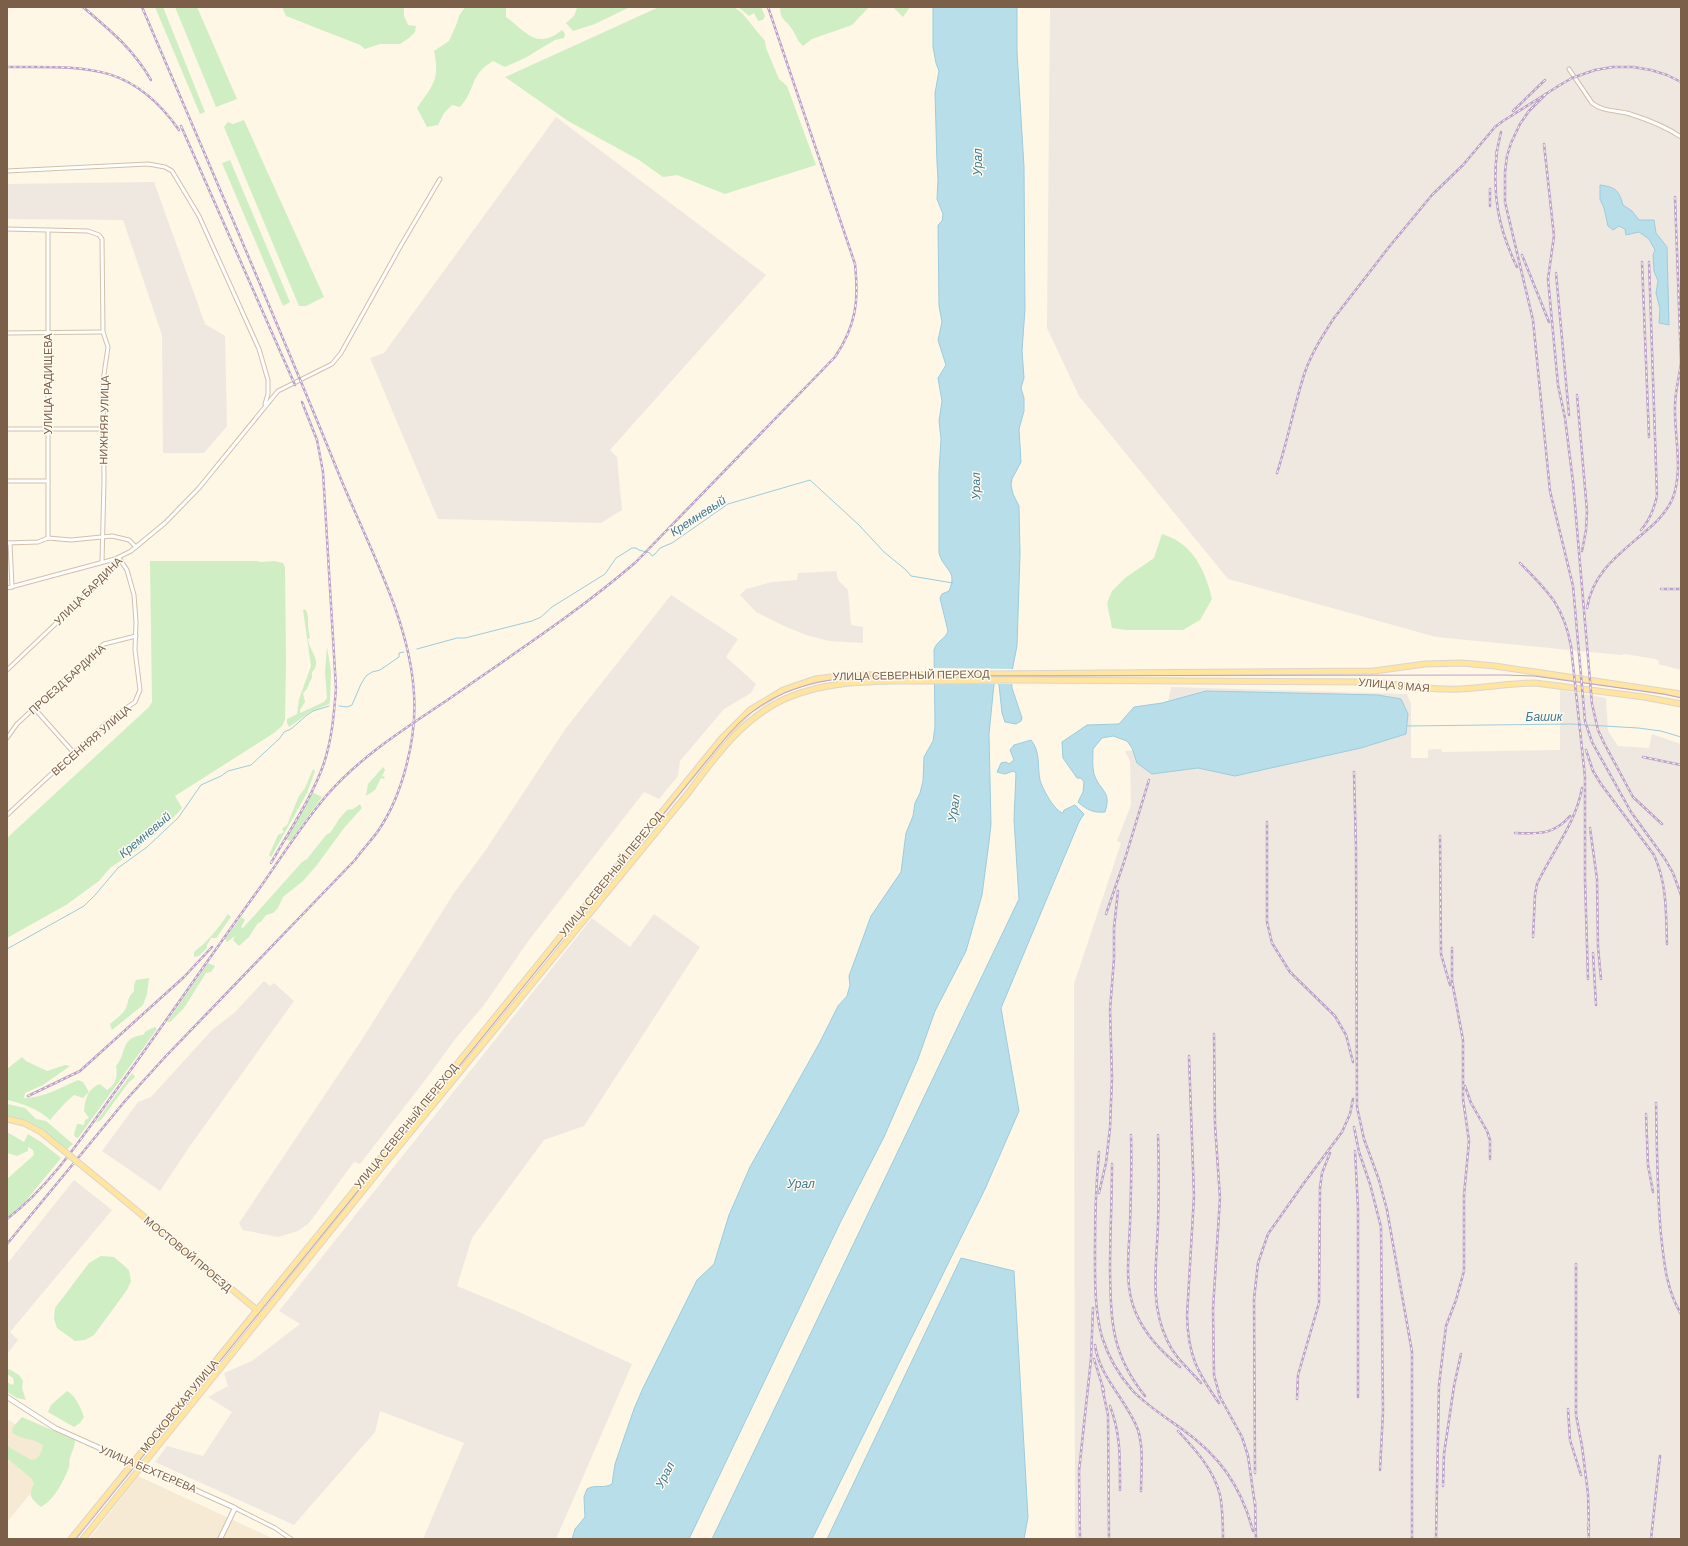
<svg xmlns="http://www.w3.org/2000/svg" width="1688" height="1546" viewBox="0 0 1688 1546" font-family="Barlow,sans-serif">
<rect width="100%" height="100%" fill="#fef7e6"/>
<g fill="#f7ead4">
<path d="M 7,1419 L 63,1454 L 7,1522 Z"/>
<path d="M 138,1476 L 274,1539 L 89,1539 Z"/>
</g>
<g fill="#eee8e0">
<path d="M 1050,7 L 1681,7 L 1681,670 L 1658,664 L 1659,661 L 1655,659 L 1625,654 L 1621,655 L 1436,637 L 1228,579 L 1079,396 L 1047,328 Z"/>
<path d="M 556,117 L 766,275 L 610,450 L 617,457 L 622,510 L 601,523 L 438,519 L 370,358 L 384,353 Z"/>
<path d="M 154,182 L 205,324 L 225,336 L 227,426 L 204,453 L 163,453 L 162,335 L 123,220 L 7,219 L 7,184 Z"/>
<path d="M 836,571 L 838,580 L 848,590 L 851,625 L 863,627 L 863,643 L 829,641 L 806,635 L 784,626 L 756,612 L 740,595 L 746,589 L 772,582 L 797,580 L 798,573 Z"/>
<path d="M 671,595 L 738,639 L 726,657 L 756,684 L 751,693 L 724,709 L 680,761 L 678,776 L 659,799 L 644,792 L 529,940 L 484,1005 L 456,1038 L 426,1079 L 360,1164 L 354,1162 L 309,1223 L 298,1231 L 278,1237 L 243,1230 L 239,1223 L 361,1041 L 454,893 L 485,851 L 566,728 Z"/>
<path d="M 1171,687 L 1407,694 L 1411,704 L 1411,758 L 1428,758 L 1428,750 L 1434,749 L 1441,749 L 1442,752 L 1560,750 L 1560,690 L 1606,698 L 1608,731 L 1618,746 L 1649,748 L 1652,734 L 1681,744 L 1681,1539 L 1075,1539 L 1074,984 L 1121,843 L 1117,841 L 1131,805 L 1130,761 L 1125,751 L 1172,748 L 1167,707 Z"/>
<path d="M 654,914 L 700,947 L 584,1126 L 544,1140 L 472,1238 L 457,1286 L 517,1311 L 632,1364 L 556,1539 L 423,1539 L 464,1443 L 380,1411 L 375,1432 L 294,1525 L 155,1462 L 167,1446 L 203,1456 L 232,1412 L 208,1397 L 228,1386 L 224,1373 L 252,1361 L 300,1324 L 279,1311 L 592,918 L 630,947 Z"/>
<path d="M 264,981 L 270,986 L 274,983 L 294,1001 L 190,1146 L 160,1191 L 102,1151 L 138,1102 L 151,1097 L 212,1030 L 234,1013 Z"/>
<path d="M 74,1180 L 112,1210 L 10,1332 L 18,1340 L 7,1354 L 7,1264 Z"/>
</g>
<g fill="#d0eec3">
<path d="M 155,7 L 163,7 L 205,112 L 200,114 Z"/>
<path d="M 175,7 L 197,7 L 237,99 L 216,107 Z"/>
<path d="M 282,7 L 404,7 L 404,16 L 408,25 L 416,26 L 415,32 L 409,38 L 400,44 L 380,44 L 365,49 L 360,45 L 286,16 Z"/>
<path d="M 465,7 L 506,7 L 506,17 C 526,31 536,51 562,30 L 565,34 L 564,38 L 555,40 L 525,58 L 505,67 L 493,61 C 469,75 476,90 460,107 L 452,105 L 444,113 L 438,125 L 427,127 L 417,108 C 433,85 440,80 434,51 L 449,41 L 457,23 L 459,16 Z"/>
<path d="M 576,7 L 630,7 L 595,24 L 573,31 L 566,23 L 574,16 L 577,8 Z"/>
<path d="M 659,7 L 734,7 L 742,13 L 765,41 L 766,48 L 779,79 L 787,86 L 816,165 L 725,194 L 677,175 L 663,177 L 639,160 L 568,121 L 505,77 Z"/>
<path d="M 738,7 L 761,7 L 765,16 L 763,20 L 758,21 L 754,13 L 749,16 Z"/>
<path d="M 780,7 L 869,7 L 852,25 L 812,39 L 803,46 C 797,41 796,35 792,29 C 786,20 780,20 780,7 Z"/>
<path d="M 893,7 L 910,7 L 903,17 Z"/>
<path d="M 244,120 L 324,297 L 306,306 L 299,306 L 224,127 L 228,122 L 233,124 Z"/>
<path d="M 230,160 L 290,302 L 283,306 L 222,163 Z"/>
<path d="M 1162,534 C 1167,536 1174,538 1179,542 C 1197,553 1208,579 1212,599 L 1200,620 L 1183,630 L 1126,630 L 1112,628 L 1107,603 L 1112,591 L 1125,578 L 1154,558 Z"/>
<path d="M 150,561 L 257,561 L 260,562 L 274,561 L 283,563 L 285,567 L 286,663 L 285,720 L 282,726 L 274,733 L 175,796 L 182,808 L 173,818 L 157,830 L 156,834 L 141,844 L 141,847 L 110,868 L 99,881 L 66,905 L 7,938 L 7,838 L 149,707 L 152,702 Z"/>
<path d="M 305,609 C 310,615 307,624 309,632 C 309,634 310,636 310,638 L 308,639 C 309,651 323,662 312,672 L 312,678 C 308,683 309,689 303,693 L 305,702 L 300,710 L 300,713 L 324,702 L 327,698 L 325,672 L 327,647 L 331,671 L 330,701 L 329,704 L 310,712 L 289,727 L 287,723 L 287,719 L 297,714 L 299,699 L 311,666 L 303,610 Z"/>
<path d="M 383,767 L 385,770 L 382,776 L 385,777 L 384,779 L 381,778 L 375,790 L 366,796 L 368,784 Z"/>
<path d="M 313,769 L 315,771 L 307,793 L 271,857 L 269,855 L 278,835 L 284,832 L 282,829 L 287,825 L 299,796 L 305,788 Z"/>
<path d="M 312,792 L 322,797 L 290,841 L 285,839 Z"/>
<path d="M 360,804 L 362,808 L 344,828 L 317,865 L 303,881 L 283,897 L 278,908 L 273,913 L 266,915 L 261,922 L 258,923 L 249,937 L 239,946 L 233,940 L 235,936 L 227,942 L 225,939 L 241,917 L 245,920 L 240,929 L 241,927 L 243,928 L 302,862 L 307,859 L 326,835 L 331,832 L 339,819 L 347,810 L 353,809 Z"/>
<path d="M 228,914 L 231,917 L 216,938 L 211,938 L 207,945 L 207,948 L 199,956 L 194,957 L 194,952 C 207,942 218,929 228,914 Z"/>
<path d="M 208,963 L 215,966 L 211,972 L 206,973 L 184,1008 L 170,1022 L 167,1022 Z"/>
<path d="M 149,978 L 147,994 L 143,1005 L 112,1030 L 110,1024 C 116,1019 122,1015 126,1008 C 129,1001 127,998 134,991 L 134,985 L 136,980 Z"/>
<path d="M 155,1027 L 157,1029 L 78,1138 L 75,1137 L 74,1134 L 77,1124 L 84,1125 L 85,1120 L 89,1118 L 84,1111 C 85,1099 88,1088 100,1084 L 107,1090 C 116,1084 118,1076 116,1066 C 127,1054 120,1037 143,1035 L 146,1031 Z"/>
<path d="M 22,1057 L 26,1061 L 47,1071 L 65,1065 L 70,1066 L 43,1085 L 25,1093 L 24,1098 C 43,1098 62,1087 78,1080 L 83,1082 L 89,1092 L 83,1098 L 74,1095 L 64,1104 L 50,1120 C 40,1110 22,1103 7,1100 L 7,1069 Z"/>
<path d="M 132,1073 L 135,1077 L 129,1082 L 101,1120 L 95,1123 Z"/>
<path d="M 7,1104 L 25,1108 L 36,1119 L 46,1121 L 73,1144 L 66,1150 L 26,1122 L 7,1116 Z"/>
<path d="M 7,1132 L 24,1142 L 28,1134 L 41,1142 L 61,1158 L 24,1203 L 7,1218 L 7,1179 L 34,1155 L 33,1150 L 28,1147 L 28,1151 L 17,1156 L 7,1153 Z"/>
<path d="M 101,1256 L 114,1257 L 129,1270 L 131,1281 L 127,1290 L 94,1335 L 85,1340 L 75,1341 L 57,1328 L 54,1319 L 55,1308 L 89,1263 Z"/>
<path d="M 9,1369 L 19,1375 L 23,1381 L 22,1388 L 26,1400 L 17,1398 L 7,1392 L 7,1382 L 12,1385 L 14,1383 L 13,1378 L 7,1374 L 7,1371 Z"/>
<path d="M 67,1391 C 75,1395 81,1408 84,1417 L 80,1423 L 74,1427 L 48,1412 L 51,1405 Z"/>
<path d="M 22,1417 L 75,1440 C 75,1447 72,1451 70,1458 C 69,1461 70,1464 69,1467 C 64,1481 54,1500 41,1507 C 32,1499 27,1496 34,1484 L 32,1479 L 7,1458 L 7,1446 L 31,1460 C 39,1460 41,1453 43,1446 C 35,1437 20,1441 12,1432 L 13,1427 Z"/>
</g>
<g fill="#b8deea" stroke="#9dccdd">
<path d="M 933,7 L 1017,7 L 1017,52 L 1024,167 L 1025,309 L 1022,351 L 1024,378 L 1021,388 L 1024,398 L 1024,411 L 1019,429 L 1021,462 L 1012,479 L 1011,485 L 1013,494 L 1019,506 L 1020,554 L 1017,646 L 1011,676 L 1012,688 L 1022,718 L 1021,721 L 1016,724 L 1005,722 L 1002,713 L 999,685 L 998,683 L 994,684 L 989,734 L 991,824 L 989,842 L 982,895 L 966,951 L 935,1011 L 918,1059 L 884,1137 L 841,1221 L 689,1539 L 572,1539 L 575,1529 L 585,1517 L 584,1497 L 587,1489 C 595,1484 604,1489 612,1484 L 615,1464 L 634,1409 L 643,1388 L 697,1280 L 714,1264 L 729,1215 L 750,1167 L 820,1042 L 838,1006 L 847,996 L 850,985 L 849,976 L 871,916 L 901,872 L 906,833 L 913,816 L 915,803 L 920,793 L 923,781 L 924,757 L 933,741 L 935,726 L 934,650 C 936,641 946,639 948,631 L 940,598 L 942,594 L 949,591 C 958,570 944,571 939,553 L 939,472 L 941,439 L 939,421 L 942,401 L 938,378 L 946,365 L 938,340 L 942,322 L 939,306 L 938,225 L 942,221 L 943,214 L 937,199 L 938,179 L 937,163 L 935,93 L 939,71 L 936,63 L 933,47 Z"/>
<path d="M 1600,185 C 1615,187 1619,190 1623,205 L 1632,211 L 1639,220 L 1654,220 L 1656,233 L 1667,247 L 1669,325 L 1659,323 L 1660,309 L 1656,293 L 1658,281 L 1654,271 L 1653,255 L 1655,250 L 1649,239 L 1639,232 L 1626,235 L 1625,229 L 1619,226 L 1613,230 L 1608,226 L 1604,208 L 1600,199 Z"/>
<path d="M 1206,691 L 1378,695 L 1401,699 L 1408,714 L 1406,734 L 1361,748 L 1235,776 L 1198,768 L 1152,774 L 1137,763 L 1132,748 L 1127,741 L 1113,736 L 1102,738 L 1093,749 C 1093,757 1092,766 1094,774 C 1100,792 1112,790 1105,812 C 1093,813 1087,810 1078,802 L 1083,792 L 1084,782 L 1081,778 L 1077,778 L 1063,758 L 1062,742 L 1087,725 L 1119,724 L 1134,707 L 1162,703 Z"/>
<path d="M 1031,740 C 1041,752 1037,766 1040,780 C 1042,788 1055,812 1063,813 L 1064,810 L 1075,805 L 1084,814 L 1079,822 L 1001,1008 L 1019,1111 L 985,1189 L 812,1539 L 712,1539 L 1019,899 L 1014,820 L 1016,773 L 1013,771 L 1005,774 L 997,772 L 1001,763 L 1006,762 L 1009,764 L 1014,760 L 1010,750 L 1014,745 Z"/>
<path d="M 961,1258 L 1014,1271 L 1028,1517 L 1024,1539 L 827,1539 Z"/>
</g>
<path fill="#fef7e6" d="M 932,668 L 1014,669 L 1014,684 L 932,683 Z"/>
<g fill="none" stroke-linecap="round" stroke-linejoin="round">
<g stroke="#9dccdd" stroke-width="1">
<path d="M 417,649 L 457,638 L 465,638 L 532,621 L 541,617 L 552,607 L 605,574 L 616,558 L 632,548 L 636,548 L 639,550 L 650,553 L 652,556 L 655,554 L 660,548 L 672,543 L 728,504 L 810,480 L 859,525 L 884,552 L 906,570 L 911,576 L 953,583"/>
<path d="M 339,706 L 347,707 L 352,705 L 361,684 L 366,676 L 372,672 L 380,670 L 399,657 L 399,653 L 404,652"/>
<path d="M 1407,726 L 1571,724 L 1638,728 L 1661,731 L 1681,737"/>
<path d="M 7,949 L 84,906 L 95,895 L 118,868 L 147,847 L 178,818 L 201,785 L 221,776 L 228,771 L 251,765 L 280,738 L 284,732 L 291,729 L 307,715 L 313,711 L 329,706"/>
</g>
<defs>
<g id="minor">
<path d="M 1569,69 L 1592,103 C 1603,112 1617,110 1630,114 C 1649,120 1665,126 1681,137"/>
<path d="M 7,171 L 148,164 L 165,167 L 172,171 L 199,216 L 259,349 L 268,380 L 268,394 L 265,404"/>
<path d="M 7,229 L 88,231 L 99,235 L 102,239 L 103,332 L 108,347 L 103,381 L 104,481 L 102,562"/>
<path d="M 7,333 L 103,332"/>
<path d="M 7,429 L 103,429"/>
<path d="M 7,481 L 48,481"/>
<path d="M 48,538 L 48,230"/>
<path d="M 7,543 L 38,542 L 48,538 L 71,540 L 112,536 L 129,540 L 136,547"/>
<path d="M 10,543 L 12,587"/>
<path d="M 7,588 L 115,559 L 131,551 L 165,523 L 199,488 L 278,391 L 332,364 L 341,353 L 400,247 L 440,179"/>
<path d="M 7,670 L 107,575 L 116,564 L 119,558"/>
<path d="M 34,708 L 74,753"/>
<path d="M 7,738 L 17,724 L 100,647 L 104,644 L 136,636"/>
<path d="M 7,815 L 104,725 L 119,713 L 135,702 L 140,690 L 135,650 L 136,622 L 134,595 L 127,570 L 119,558"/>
<path d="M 235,1508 L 275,1528 L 291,1539"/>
</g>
<g id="tertiary">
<path d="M 7,1397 L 55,1428 L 133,1463"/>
<path d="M 142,1466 L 235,1508 L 220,1539"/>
</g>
<g id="primary">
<path d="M 7,1119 L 24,1123 L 41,1132"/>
<path d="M 113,1191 L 263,1315"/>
<path d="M 71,1539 L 722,738 L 750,710 L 783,690 L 815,679 L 847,675 L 1374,671 L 1425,664 L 1462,663 L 1495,666 L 1681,694"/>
<path d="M 83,1539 L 382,1167 L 689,792 C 717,754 747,713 792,696 C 825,683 858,682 892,681 C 927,681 961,681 995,680 C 1121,680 1248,681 1375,682 C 1404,686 1431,690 1461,689 C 1486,688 1510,683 1535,683 L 1644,697 L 1681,704"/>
</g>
</defs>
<use href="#minor" stroke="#d2c0aa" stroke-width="5"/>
<use href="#tertiary" stroke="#d2c0aa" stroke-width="6"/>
<use href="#primary" stroke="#ddd5cf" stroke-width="7"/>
<use href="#minor" stroke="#fff" stroke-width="3"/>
<use href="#tertiary" stroke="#fff" stroke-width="4"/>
<use href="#primary" stroke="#ffe59d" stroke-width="5"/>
<path stroke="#bca2ca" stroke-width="1" d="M 76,1539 L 703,765 C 715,751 726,736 739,723 C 777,687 823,678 874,676 L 1504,675 L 1534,676 L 1664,694 L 1681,698"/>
<defs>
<g id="rail">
<path d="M 83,7 C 110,30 133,49 151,80"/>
<path d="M 7,67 C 83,67 131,61 179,130"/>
<path d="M 1546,94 L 1529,111 L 1520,124 L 1511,143 L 1507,156 L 1505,172 L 1505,202 L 1533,320 L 1550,491 L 1573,586 L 1585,721 L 1592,742 L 1631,812 L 1665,859 L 1673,873 L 1681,895"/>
<path d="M 1513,111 L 1545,80"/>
<path d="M 181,126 L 295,385"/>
<path d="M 1544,144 L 1554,236 L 1548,279 L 1558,385 L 1565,418 L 1573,482 L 1592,704 L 1598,730 L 1604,743 L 1633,797 L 1662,824"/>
<path d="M 1497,151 C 1492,194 1498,228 1517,267"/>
<path d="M 1496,155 L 1501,132"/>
<path d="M 1490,189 L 1490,206"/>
<path d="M 1675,197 L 1681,363"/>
<path d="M 1522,255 L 1549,322"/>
<path d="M 1642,262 L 1649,437"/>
<path d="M 1556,273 L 1569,415"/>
<path d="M 1577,395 L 1587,511 L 1586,530 L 1582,551"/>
<path d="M 1277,473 C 1288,440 1294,405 1305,372 C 1312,352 1323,335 1334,318 L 1389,247 L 1432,195 L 1463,165 L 1495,127 L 1503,121 L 1560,85 L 1572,78 L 1595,70 L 1613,67 L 1633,67 L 1651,70 L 1667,75 L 1681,82"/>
<path d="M 1641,530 C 1650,520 1654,509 1657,496 L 1649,262"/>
<path d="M 1520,563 C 1548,592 1563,604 1571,646 L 1585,777 L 1585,880 L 1588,979"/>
<path d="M 1661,589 L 1681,589"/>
<path d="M 1587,608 C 1593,571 1621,553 1647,530 C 1657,522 1666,512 1672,500 C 1684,471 1674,436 1675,406 C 1675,392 1679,378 1681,363"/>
<path d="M 1586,750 L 1593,771 L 1601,784 L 1654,855 C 1667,883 1666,913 1667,944"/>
<path d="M 1643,757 L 1681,765"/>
<path d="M 1354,772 L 1356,849 L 1357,1107 L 1364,1139 L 1379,1180 L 1387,1210 L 1412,1352 L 1412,1539"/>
<path d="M 1267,822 L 1267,922 L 1272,943 L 1290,972 L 1335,1016 L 1346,1035 L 1353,1062"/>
<path d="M 1590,828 L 1597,879 L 1598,947 L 1601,979"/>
<path d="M 1515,833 C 1538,834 1554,835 1570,816"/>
<path d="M 1440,836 L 1441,954 L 1450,985"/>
<path d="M 271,863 C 288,833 313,796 324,763 C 332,739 334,714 336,688 L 323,472 L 317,440 L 302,402"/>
<path d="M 1106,914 L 1124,862 L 1149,780"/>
<path d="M 1533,937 L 1535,895 L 1537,884 C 1552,852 1576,823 1582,788"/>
<path d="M 1593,953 L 1596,1005"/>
<path d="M 1214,1034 L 1215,1125 L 1220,1198 L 1213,1309 L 1214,1375 L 1220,1397 L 1242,1437 L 1248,1456 L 1255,1505"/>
<path d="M 1189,1056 L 1194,1196 L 1187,1316 C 1188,1355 1197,1372 1219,1403"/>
<path d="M 1465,1086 L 1471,1103 L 1487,1131 L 1490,1140 L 1490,1159"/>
<path d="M 28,1096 L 80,1071 L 184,977 L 212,947"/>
<path d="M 1656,1103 C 1657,1147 1657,1191 1661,1235 C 1664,1262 1666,1289 1681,1314"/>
<path d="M 1646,1114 L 1648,1165 L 1653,1192"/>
<path d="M 1354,1127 L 1359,1152 L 1370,1184 L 1381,1227 L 1383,1411 L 1380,1470"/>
<path d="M 1131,1135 C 1132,1165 1131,1194 1130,1224 C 1129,1252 1124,1284 1135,1311 C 1145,1335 1161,1351 1180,1367"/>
<path d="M 1158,1135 C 1159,1164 1159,1194 1158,1223 C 1157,1262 1149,1303 1167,1340 C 1174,1357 1189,1369 1201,1383"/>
<path d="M 1355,1151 L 1358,1208 L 1358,1397"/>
<path d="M 1099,1152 C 1096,1184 1095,1215 1095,1246 C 1095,1276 1094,1308 1102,1337 C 1108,1356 1119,1375 1132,1390 C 1146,1405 1165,1417 1182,1429 C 1220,1456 1241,1486 1253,1531"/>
<path d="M 1112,1164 C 1112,1199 1110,1235 1110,1270 C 1111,1321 1111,1354 1145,1396"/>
<path d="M 1099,1193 L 1106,1163 L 1110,1128 L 1112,1078 L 1110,1010 L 1114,959 L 1114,928 L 1118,891"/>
<path d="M 7,1219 C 51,1186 85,1133 117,1089 C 165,1023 211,955 259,889 C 281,858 302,824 327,795 C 360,757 404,729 446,701 C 510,656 577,613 636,562 L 835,357 C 856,326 859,301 855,264 L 768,7"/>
<path d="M 7,1244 L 125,1101 L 166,1056 L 355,860 C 362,850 371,841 378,831 C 403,795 417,737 414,694 C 410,619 366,542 338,472 C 275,316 208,162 142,7"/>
<path d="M 1576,1264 L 1576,1415 L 1582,1446 L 1588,1494 L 1589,1529"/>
<path d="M 1095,1345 C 1099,1377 1127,1400 1138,1430 C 1144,1449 1141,1472 1141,1491"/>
<path d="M 1094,1359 L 1104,1391"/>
<path d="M 1102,1387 L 1108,1415 L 1109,1539"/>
<path d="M 1297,1399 L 1298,1375 L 1319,1303 L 1320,1188 L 1322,1173 L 1330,1153"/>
<path d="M 1110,1406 C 1121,1434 1120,1461 1120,1490"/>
<path d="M 1568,1409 L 1570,1440 L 1581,1475"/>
<path d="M 1178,1431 C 1195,1449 1214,1470 1220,1495 C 1223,1510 1223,1525 1223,1539"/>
<path d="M 1255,1473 L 1254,1299 L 1258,1263 L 1268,1234 L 1304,1183 L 1342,1132 L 1350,1114 L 1353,1099"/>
<path d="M 1443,1486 L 1444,1454 L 1454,1386 L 1461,1354"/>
<path d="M 1255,1501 L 1256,1539"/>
<path d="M 1588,1524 L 1589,1539"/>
<path d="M 1080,1539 L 1079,1471 L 1091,1359 L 1093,1308"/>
<path d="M 1436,1539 L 1439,1385 L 1446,1326 L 1456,1300 L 1464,1271 L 1464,1195 L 1469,1141 L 1463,1099 L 1463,1040 L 1452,981 L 1452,948"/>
<path d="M 1651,1539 L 1660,1456"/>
</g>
</defs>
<use href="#rail" stroke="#bca2ca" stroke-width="2.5"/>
<use href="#rail" stroke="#fffaef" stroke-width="1" stroke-dasharray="3" stroke-linecap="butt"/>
<defs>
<path id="primary-bridge" d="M 41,1132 L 113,1191"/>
</defs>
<use href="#primary-bridge" stroke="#ddd5cf" stroke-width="7" stroke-linecap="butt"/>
<use href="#primary-bridge" stroke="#ffe59d" stroke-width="5"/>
</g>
<g text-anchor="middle" stroke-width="3" stroke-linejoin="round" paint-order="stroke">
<g font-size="11" fill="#7b5f48" stroke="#fffaef">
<text transform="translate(48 384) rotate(-90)" y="4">УЛИЦА РАДИЩЕВА</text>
<text transform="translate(104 420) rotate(-89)" y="4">НИЖНЯЯ УЛИЦА</text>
<text transform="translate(88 591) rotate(-45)" y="4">УЛИЦА БАРДИНА</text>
<text transform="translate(911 675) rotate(-1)" y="4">УЛИЦА СЕВЕРНЫЙ ПЕРЕХОД</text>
<text transform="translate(67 679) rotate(-42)" y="4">ПРОЕЗД БАРДИНА</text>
<text transform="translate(1394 685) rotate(5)" y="4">УЛИЦА 9 МАЯ</text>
<text transform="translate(91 740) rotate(-41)" y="4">ВЕСЕННЯЯ УЛИЦА</text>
<text transform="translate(611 874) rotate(-51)" y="4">УЛИЦА СЕВЕРНЫЙ ПЕРЕХОД</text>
<text transform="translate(406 1126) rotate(-51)" y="4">УЛИЦА СЕВЕРНЫЙ ПЕРЕХОД</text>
<text transform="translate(188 1254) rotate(40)" y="4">МОСТОВОЙ ПРОЕЗД</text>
<text transform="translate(179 1406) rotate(-51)" y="4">МОСКОВСКАЯ УЛИЦА</text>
<text transform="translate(148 1469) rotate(23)" y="4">УЛИЦА БЕХТЕРЕВА</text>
</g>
<g font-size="12" font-style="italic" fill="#3f7a90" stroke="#fffaef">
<text transform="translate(978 162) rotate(-90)" y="4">Урал</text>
<text transform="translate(976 486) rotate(-91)" y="4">Урал</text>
<text transform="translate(698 516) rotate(-33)" y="4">Кремневый</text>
<text x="1544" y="721">Башик</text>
<text transform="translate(954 808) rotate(-81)" y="4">Урал</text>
<text transform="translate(145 835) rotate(-40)" y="4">Кремневый</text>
<text x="801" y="1188">Урал</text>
<text transform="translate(665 1475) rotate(-64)" y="4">Урал</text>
</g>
</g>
<rect width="1688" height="1546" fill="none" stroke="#7b5f48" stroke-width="16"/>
</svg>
